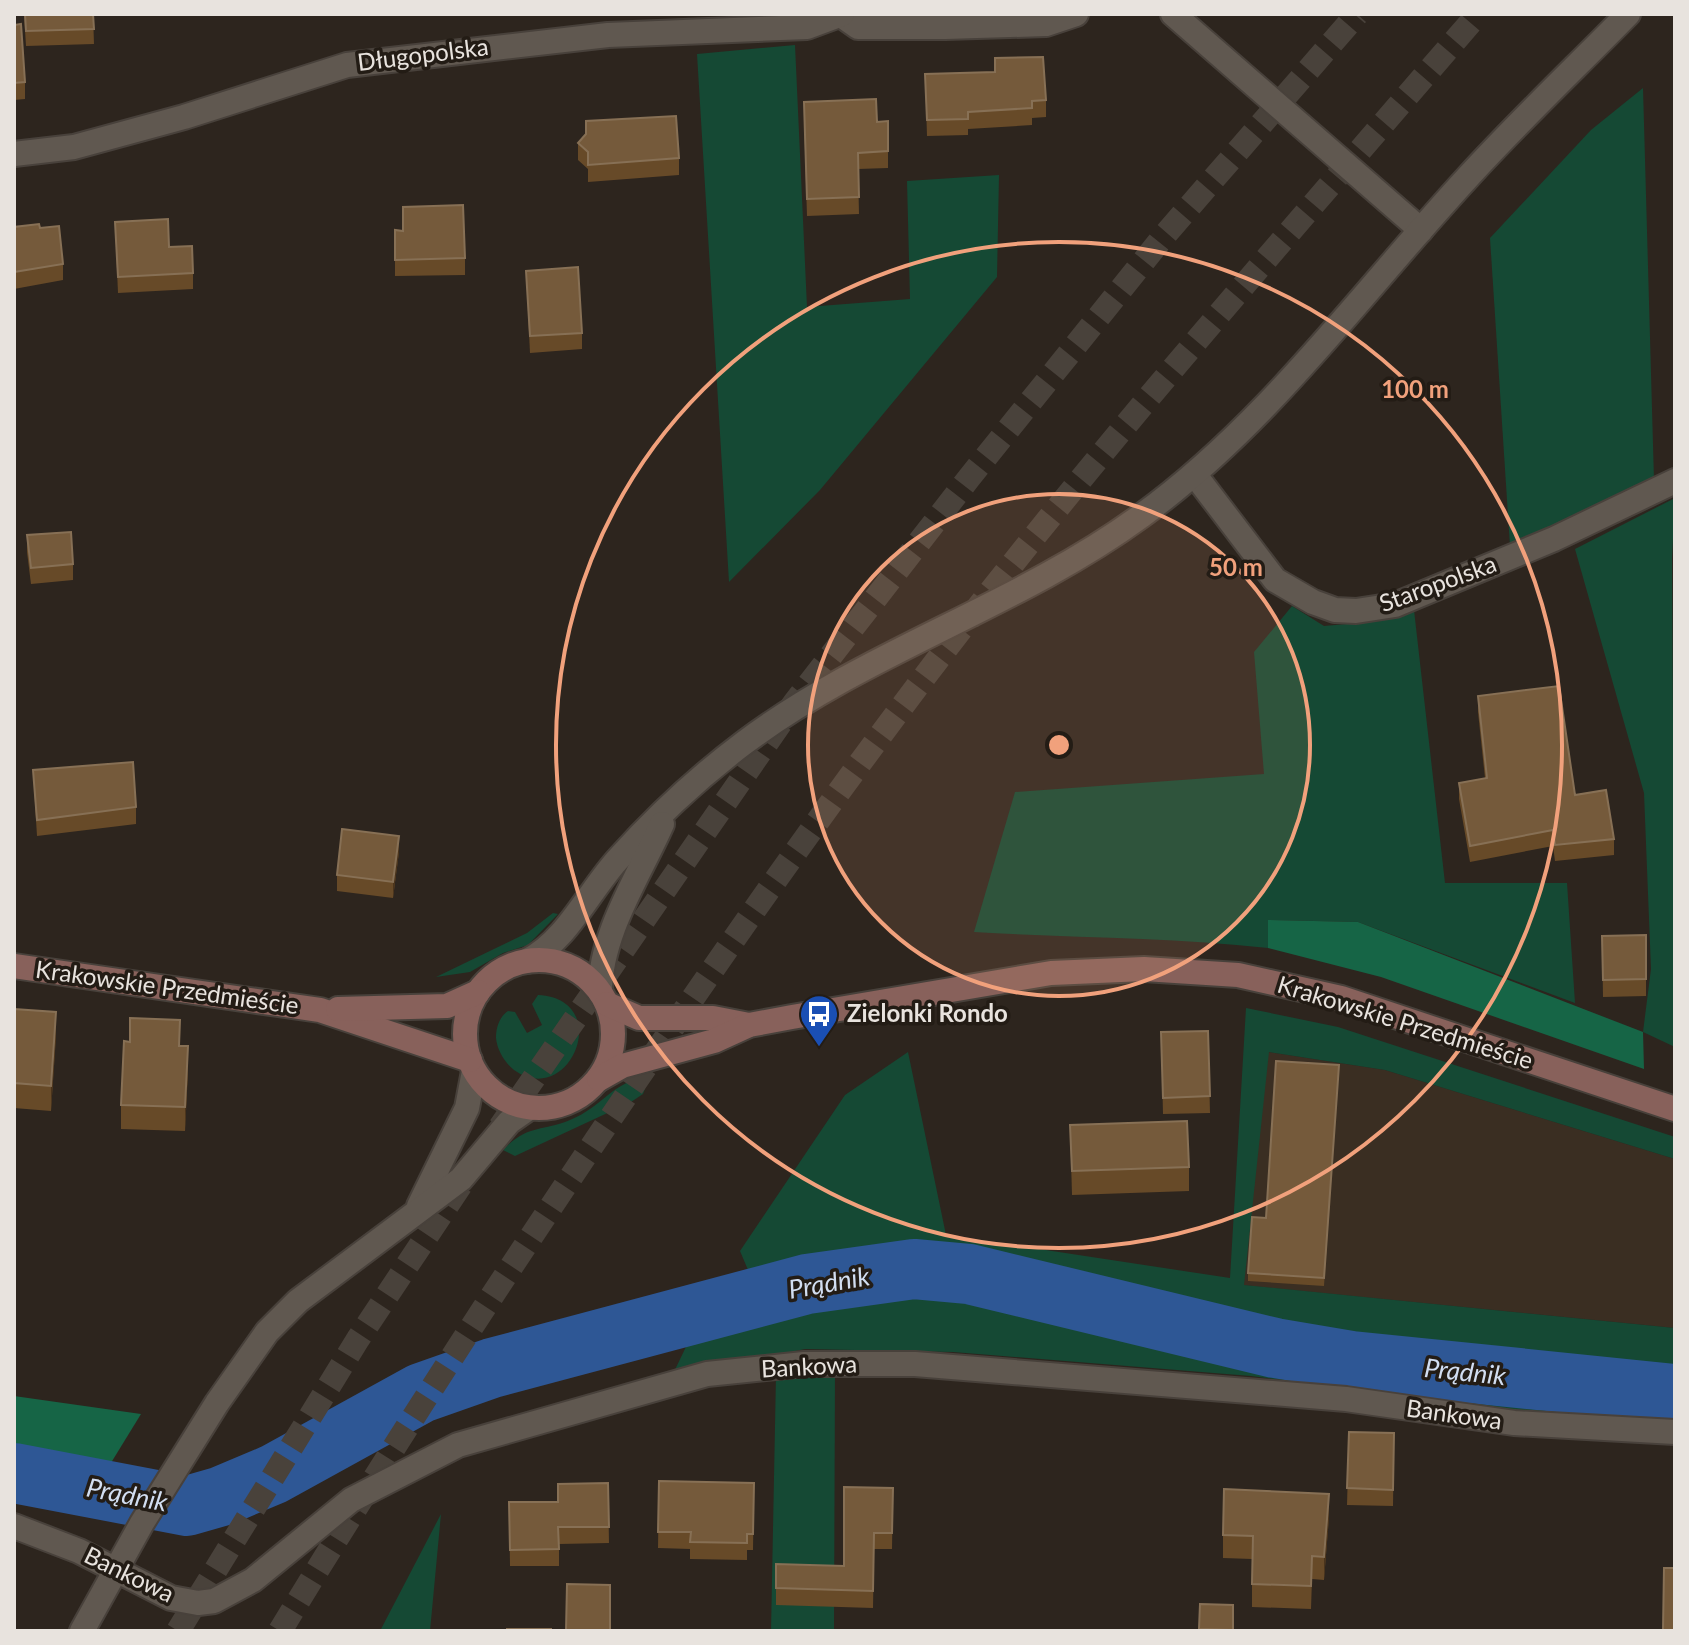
<svg xmlns="http://www.w3.org/2000/svg" width="1689" height="1645" viewBox="0 0 1689 1645" font-family="Lato,sans-serif">
<rect width="100%" height="100%" fill="#2d251e"/>
<path fill="#3a2e22" d="M 1268,1052 L 1385,1070 L 1675,1159 L 1675,1328 L 1243,1285 Z"/>
<g fill="#154934">
<path d="M 795,45 L 807,307 L 910,299 L 907,181 L 999,175 L 997,277 L 820,490 L 729,582 L 697,54 Z"/>
<path d="M 1643,88 L 1654,480 L 1510,546 L 1490,238 L 1591,130 Z"/>
<path d="M 1675,498 L 1672,559 L 1675,1047 L 1643,1032 L 1651,969 L 1644,793 L 1575,549 Z"/>
<path d="M 1292,606 L 1324,626 L 1381,621 L 1414,610 L 1445,883 L 1567,883 L 1575,1003 L 1358,922 L 1268,920 L 1268,948 C 1170,937 1072,938 974,932 L 1015,792 L 1264,774 L 1254,652 Z"/>
<path d="M 553,913 L 558,914 L 528,945 L 503,953 L 470,972 L 436,977 L 527,933 Z"/>
<path d="M 538,995 C 615,999 570,1110 514,1070 C 505,1063 497,1050 496,1038 C 496,1028 499,1017 508,1011 L 515,1012 L 527,1033 L 542,1025 L 532,1004 Z"/>
<path d="M 1246,1008 L 1338,1027 L 1675,1137 L 1675,1159 L 1385,1070 L 1269,1052 L 1244,1285 L 1675,1328 L 1675,1371 L 1514,1362 L 1343,1336 L 966,1253 L 911,1250 L 751,1277 L 740,1251 L 845,1095 L 908,1052 L 946,1235 L 1230,1278 Z"/>
<path d="M 650,1075 L 643,1094 L 631,1102 L 515,1156 L 503,1150 C 528,1124 541,1132 570,1120 C 604,1106 610,1083 650,1075 Z"/>
<path d="M 943,1284 L 1340,1373 L 1569,1402 L 1567,1417 L 1251,1376 L 953,1352 L 805,1349 L 672,1376 L 694,1330 L 856,1290 Z"/>
<path d="M 835,1372 L 834,1631 L 771,1631 L 776,1375 Z"/>
<path d="M 441,1514 L 430,1631 L 380,1631 Z"/>
</g>
<g fill="#166546">
<path d="M 1268,920 L 1358,922 L 1643,1032 L 1644,1069 L 1381,977 L 1268,948 Z"/>
<path d="M 14,1396 L 141,1414 L 82,1510 L 14,1497 Z"/>
</g>
<g fill="none" stroke-linecap="round" stroke-linejoin="round">
<path stroke="#2e5795" stroke-width="60" d="M 14,1473 L 187,1506 L 222,1496 L 274,1474 L 421,1393 L 492,1368 L 807,1284 L 914,1269 L 969,1274 L 1275,1348 L 1352,1361 L 1675,1394"/>
<g stroke="#49423b" stroke-width="24" stroke-dasharray="24 12" stroke-linecap="butt">
<path d="M 500,1127 L 795,702 L 969,478 L 1163,237 L 1357,14"/>
<path d="M 178,1631 L 358,1339 L 466,1177"/>
<path d="M 280,1631 C 394,1443 514,1260 638,1078 C 746,920 857,762 976,610 C 1136,406 1308,211 1478,14"/>
</g>
<defs>
<g id="minor">
<path d="M 1173,14 L 1421,230"/>
<path d="M 841,15 L 858,27 L 945,27 L 1046,24 L 1076,14"/>
<path d="M 14,154 L 74,147 L 184,117 L 347,65 L 608,35 L 807,27 L 842,14"/>
<path d="M 1195,475 L 1275,580 L 1313,602 L 1335,610 L 1356,611 L 1395,605 L 1554,539 L 1675,481"/>
<path d="M 419,1206 L 467,1108 L 474,1071"/>
<path d="M 14,1526 L 79,1551 L 171,1598 L 198,1603 L 214,1601 L 253,1580 L 351,1500 L 458,1445 L 707,1374 L 804,1364 L 915,1364 L 1346,1399 L 1514,1423 L 1675,1432"/>
<path d="M 82,1631 L 142,1523 L 217,1403 L 267,1332 L 298,1301 L 461,1179 L 509,1122 L 529,1108"/>
</g>
<g id="tertiary">
<path d="M 527,961 C 568,940 589,890 620,857 C 657,816 700,776 744,743 C 866,651 1018,606 1141,516 C 1268,424 1362,292 1468,177 C 1519,121 1575,68 1628,14"/>
<path d="M 600,992 C 600,934 639,876 662,824"/>
</g>
<g id="secondary">
<circle cx="539" cy="1034" r="74"/>
<path d="M 14,966 L 320,1010 L 470,1060"/>
<path d="M 607,1004 L 639,1018 L 713,1018 L 749,1025"/>
<path d="M 338,1009 L 447,1006 L 478,992"/>
<path d="M 599,1079 L 622,1066 L 714,1041 L 749,1025 L 792,1017 L 1051,973 L 1144,969 L 1238,975 L 1341,998 L 1675,1109"/>
</g>
</defs>
<use href="#minor" stroke="#48413b" stroke-width="28"/>
<use href="#tertiary" stroke="#48413b" stroke-width="28"/>
<use href="#secondary" stroke="#48413b" stroke-width="28"/>
<use href="#minor" stroke="#605850" stroke-width="24"/>
<use href="#tertiary" stroke="#605850" stroke-width="24"/>
<use href="#secondary" stroke="#88615b" stroke-width="24"/>
</g>
<g fill="#674a28">
<path d="M 24,14 L 93,14 L 94,44 L 26,46 Z"/>
<path d="M 14,25 L 25,82 L 25,99 L 14,100 Z"/>
<path d="M 995,58 L 1046,100 L 1046,117 L 1032,118 L 1032,125 L 968,129 L 968,135 L 927,136 L 925,74 L 995,72 Z"/>
<path d="M 804,119 L 877,122 L 888,121 L 888,168 L 858,169 L 859,214 L 807,216 Z"/>
<path d="M 578,143 L 679,158 L 679,175 L 588,182 L 588,169 L 578,160 Z"/>
<path d="M 115,222 L 169,247 L 193,273 L 193,289 L 118,293 Z"/>
<path d="M 14,227 L 40,228 L 63,264 L 63,280 L 14,289 Z"/>
<path d="M 395,230 L 465,258 L 465,275 L 395,276 Z"/>
<path d="M 526,271 L 582,333 L 582,349 L 530,353 Z"/>
<path d="M 27,535 L 73,564 L 73,580 L 31,584 L 27,552 Z"/>
<path d="M 1478,696 L 1575,795 L 1614,839 L 1614,855 L 1555,861 L 1553,846 L 1470,862 L 1459,799 L 1459,783 L 1485,778 L 1478,712 Z"/>
<path d="M 33,770 L 136,807 L 136,824 L 37,836 Z"/>
<path d="M 399,852 L 393,898 L 337,891 L 337,875 Z"/>
<path d="M 1646,935 L 1646,996 L 1603,997 L 1602,936 Z"/>
<path d="M 14,1009 L 56,1036 L 51,1111 L 14,1108 Z"/>
<path d="M 1208,1031 L 1210,1113 L 1163,1114 L 1161,1032 Z"/>
<path d="M 130,1042 L 180,1046 L 188,1071 L 185,1131 L 121,1129 L 121,1105 Z"/>
<path d="M 1339,1065 L 1324,1286 L 1248,1281 L 1248,1273 L 1266,1218 Z"/>
<path d="M 1070,1125 L 1189,1167 L 1189,1191 L 1072,1195 Z"/>
<path d="M 1349,1432 L 1394,1433 L 1393,1506 L 1347,1505 Z"/>
<path d="M 659,1481 L 754,1483 L 753,1550 L 747,1550 L 747,1560 L 690,1559 L 690,1549 L 658,1548 Z"/>
<path d="M 608,1483 L 609,1543 L 559,1544 L 559,1566 L 510,1566 L 509,1502 L 558,1502 Z"/>
<path d="M 893,1488 L 892,1549 L 874,1549 L 873,1608 L 776,1605 L 776,1564 L 844,1566 Z"/>
<path d="M 1329,1517 L 1324,1580 L 1312,1579 L 1311,1609 L 1252,1607 L 1252,1559 L 1223,1558 L 1223,1535 Z"/>
<path d="M 1200,1604 L 1233,1605 L 1233,1631 L 1199,1631 Z"/>
</g>
<g fill="#4a341c">
<path d="M 399,836 L 399,852 L 393,898 L 393,882 Z"/>
<path d="M 56,1012 L 56,1036 L 51,1111 L 51,1086 Z"/>
<path d="M 188,1046 L 188,1071 L 185,1131 L 185,1107 Z"/>
<path d="M 1329,1494 L 1329,1517 L 1324,1580 L 1324,1557 Z"/>
</g>
<g fill="#755a3b" stroke="#877055" stroke-width="2">
<path d="M 25,14 L 93,14 L 94,29 L 26,31 Z"/>
<path d="M 21,24 L 25,82 L 14,83 L 14,25 Z"/>
<path d="M 1043,57 L 1046,100 L 1032,101 L 1032,108 L 968,112 L 968,119 L 927,120 L 925,74 L 995,72 L 995,58 Z"/>
<path d="M 876,99 L 877,122 L 888,121 L 888,151 L 858,153 L 859,197 L 807,199 L 804,102 Z"/>
<path d="M 676,116 L 679,158 L 588,165 L 588,152 L 578,143 L 586,134 L 586,121 Z"/>
<path d="M 463,205 L 465,258 L 395,260 L 395,230 L 403,231 L 403,207 Z"/>
<path d="M 168,219 L 169,247 L 192,246 L 193,273 L 118,277 L 115,222 Z"/>
<path d="M 39,224 L 40,228 L 59,226 L 63,264 L 14,272 L 14,227 Z"/>
<path d="M 578,267 L 582,333 L 530,336 L 526,271 Z"/>
<path d="M 71,532 L 73,564 L 31,568 L 27,535 Z"/>
<path d="M 1559,686 L 1575,795 L 1606,790 L 1614,839 L 1555,845 L 1553,830 L 1470,846 L 1459,783 L 1487,778 L 1478,696 Z"/>
<path d="M 133,762 L 136,807 L 37,820 L 33,770 Z"/>
<path d="M 342,829 L 399,836 L 393,882 L 337,875 Z"/>
<path d="M 1646,935 L 1646,979 L 1603,980 L 1602,936 Z"/>
<path d="M 14,1009 L 56,1012 L 51,1086 L 14,1083 Z"/>
<path d="M 130,1018 L 180,1020 L 179,1046 L 188,1046 L 185,1107 L 121,1105 L 124,1041 L 130,1042 Z"/>
<path d="M 1208,1031 L 1210,1096 L 1163,1098 L 1161,1032 Z"/>
<path d="M 1276,1061 L 1339,1065 L 1324,1278 L 1248,1273 L 1252,1217 L 1266,1218 Z"/>
<path d="M 1187,1121 L 1189,1167 L 1072,1171 L 1070,1125 Z"/>
<path d="M 1349,1432 L 1394,1433 L 1393,1490 L 1347,1488 Z"/>
<path d="M 659,1481 L 754,1483 L 753,1534 L 747,1534 L 747,1543 L 690,1542 L 691,1532 L 658,1532 Z"/>
<path d="M 608,1483 L 609,1527 L 558,1527 L 559,1549 L 510,1550 L 509,1502 L 558,1502 L 558,1484 Z"/>
<path d="M 844,1487 L 893,1488 L 892,1533 L 874,1533 L 873,1591 L 776,1588 L 776,1564 L 844,1566 Z"/>
<path d="M 1224,1489 L 1329,1494 L 1324,1557 L 1312,1556 L 1311,1586 L 1252,1584 L 1253,1536 L 1223,1535 Z"/>
<path d="M 1664,1568 L 1675,1568 L 1675,1631 L 1663,1631 Z"/>
<path d="M 567,1584 L 610,1585 L 610,1631 L 566,1631 Z"/>
<path d="M 1200,1604 L 1233,1605 L 1233,1630 L 1199,1629 Z"/>
<rect x="507" y="1629" width="44" height="2"/>
</g>
<circle cx="1059" cy="745" r="251" fill="#f1a17c" fill-opacity=".12"/>
<g fill="none" stroke="#f1a17c" stroke-width="4">
<circle cx="1059" cy="745" r="251"/>
<circle cx="1059" cy="745" r="503"/>
</g>
<defs>
<symbol id="bus-pin" viewBox="-11 -11 22 30"><path d="M0 17L-7.5 6A9.5 9.5 0 1 1 7.5 6Z" fill="#1a4fb4" stroke="#231c15"/><path d="M-5-6H5V4H4V6H2V4H-2V6H-4V4H-5ZM-3.5-4V0h7V-4ZM-3.5 1.2v1.5H-2V1.2ZM2 1.2v1.5H3.5V1.2Z" fill="#fff"/></symbol>
</defs>
<g fill-rule="evenodd">
<use href="#bus-pin" x="797" y="992" width="44" height="60"/>
</g>
<g text-anchor="middle" stroke-width="7" stroke-linejoin="round" paint-order="stroke">
<g font-size="24" fill="#e8e3de" stroke="#231c15">
<text transform="translate(423 55) rotate(-7)" y="8">Długopolska</text>
<text transform="translate(1438 584) rotate(-20)" y="8">Staropolska</text>
<text transform="translate(167 988) rotate(8)" y="8">Krakowskie Przedmieście</text>
<text transform="translate(1405 1023) rotate(17)" y="8">Krakowskie Przedmieście</text>
<text transform="translate(809 1367) rotate(-3)" y="8">Bankowa</text>
<text transform="translate(1454 1415) rotate(8)" y="8">Bankowa</text>
<text transform="translate(129 1575) rotate(26)" y="8">Bankowa</text>
</g>
<g font-size="24" font-weight="bold" fill="#e8e3de" stroke="#231c15" text-anchor="start">
<text x="847" y="1022">Zielonki Rondo</text>
</g>
<g font-size="26" font-style="italic" fill="#d2def1" stroke="#231c15">
<text transform="translate(829 1283) rotate(-10)" y="9">Prądnik</text>
<text transform="translate(1465 1372) rotate(6)" y="9">Prądnik</text>
<text transform="translate(127 1495) rotate(11)" y="9">Prądnik</text>
</g>
</g>
<circle cx="1059" cy="745" r="12" fill="#f1a17c" stroke="#231c15" stroke-width="4"/>
<g font-size="24" text-anchor="middle" font-weight="bold" fill="#f1a17c" stroke="#231c15" stroke-width="7" stroke-linejoin="round" paint-order="stroke">
<text x="1415" y="398">100 m</text>
<text x="1236" y="576">50 m</text>
</g>
<rect width="1689" height="1645" fill="none" stroke="#e8e3de" stroke-width="32"/>
</svg>
